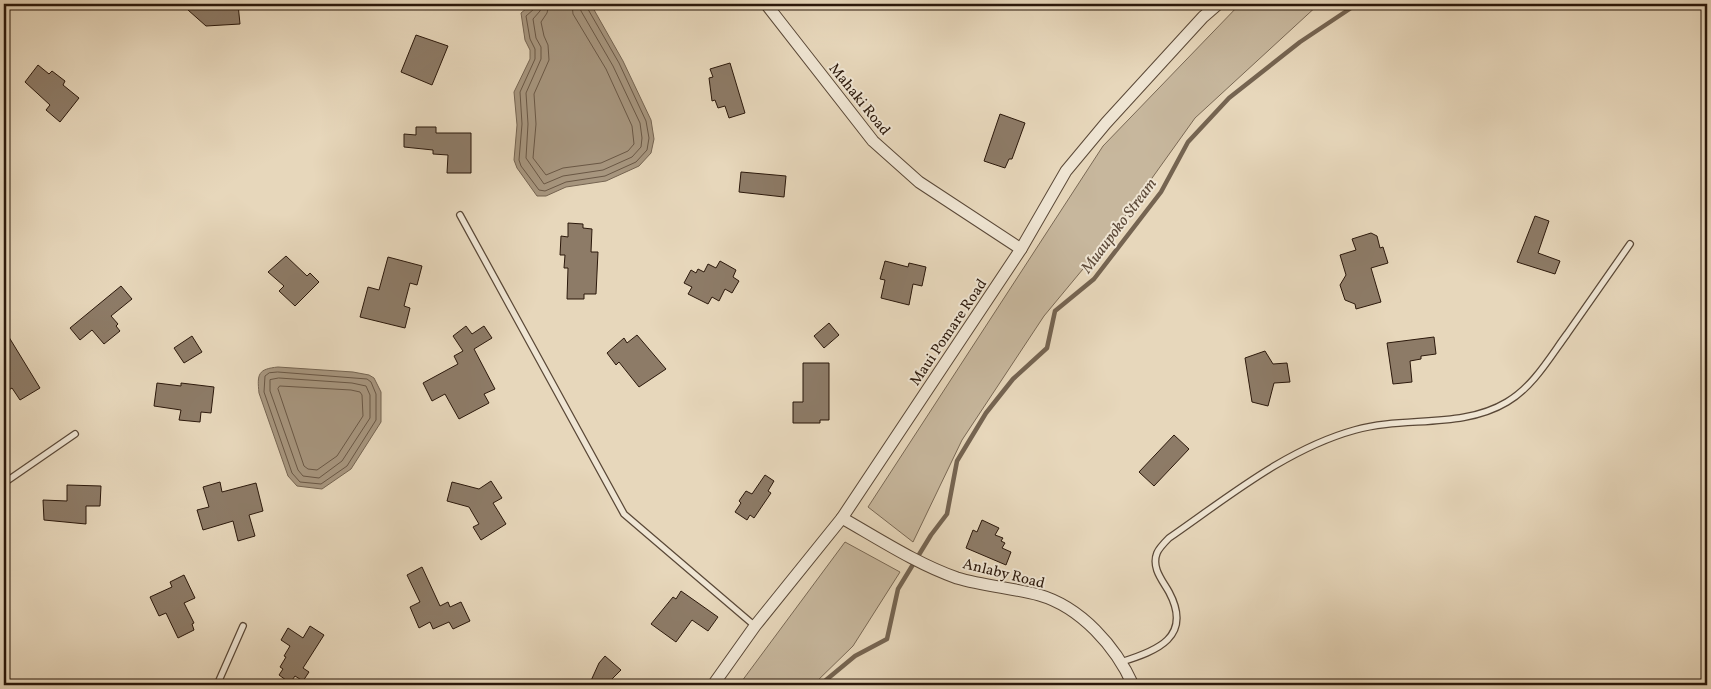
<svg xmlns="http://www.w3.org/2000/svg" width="1711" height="689" viewBox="0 0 1711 689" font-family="Vollkorn,serif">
<rect width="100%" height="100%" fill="#e7d7bb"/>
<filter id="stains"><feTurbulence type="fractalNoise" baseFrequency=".004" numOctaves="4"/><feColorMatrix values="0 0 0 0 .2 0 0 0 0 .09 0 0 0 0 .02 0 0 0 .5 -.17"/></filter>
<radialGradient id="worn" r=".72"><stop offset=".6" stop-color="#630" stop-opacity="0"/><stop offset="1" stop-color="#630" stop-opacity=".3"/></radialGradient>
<g fill="#c7b79d" stroke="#796854">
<path d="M 1240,4 L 1319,4 L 1195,118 L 1112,234 L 1044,316 L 962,440 L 913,542 L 868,507 L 1103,146 Z"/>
<path d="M 845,542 L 900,572 L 853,646 L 813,685 L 739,685 Z"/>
</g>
<g fill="#a7967f" stroke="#756451">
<path d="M 532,4 L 589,4 L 593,8 L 623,61 L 651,120 L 654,139 L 651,153 L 639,166 L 606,181 L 566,187 L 546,196 L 537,196 L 517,168 L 514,160 L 517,125 L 514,92 L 530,59 L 530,50 L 525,40 L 521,13 Z"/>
<path d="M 278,367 L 353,372 L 369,375 L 374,378 L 381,392 L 381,422 L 351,469 L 322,489 L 297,486 L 288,476 L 259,393 C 257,374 258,369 278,367 Z"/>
</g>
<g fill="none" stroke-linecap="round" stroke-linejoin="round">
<g stroke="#695745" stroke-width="1">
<path d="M 535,4 L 534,9 L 526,16 L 530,39 L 535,49 L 535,59 L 520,92 L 522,124 L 519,160 L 521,166 L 539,190 L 545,191 L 566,182 L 605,176 L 636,162 L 647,150 L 649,138 L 646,121 L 619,63 L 585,4"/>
<path d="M 542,4 L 540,11 L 533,19 L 536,38 L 541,47 L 541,59 L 526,93 L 528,124 L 526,158 L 544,184 L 563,176 L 603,170 L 632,157 L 641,147 L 642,138 L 640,123 L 613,66 L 581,11 L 579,4"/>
<path d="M 549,4 L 547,13 L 541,22 L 544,36 L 548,45 L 549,60 L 534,94 L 536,124 L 533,158 L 546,175 L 563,168 L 601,163 L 628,151 L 634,144 L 632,126 L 606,69 L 573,14 L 572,4"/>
<path d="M 278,372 L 367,379 L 371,382 L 376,394 L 376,420 L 347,466 L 321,484 L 300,482 L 292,473 L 264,392 L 265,376 L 269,373 Z"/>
<path d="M 279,378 L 352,383 L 366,386 L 370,395 L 370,418 L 342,461 L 319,478 L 303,476 L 298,470 L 270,391 L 270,380 Z"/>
<path d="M 280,386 L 351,390 L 360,392 L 362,395 L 363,416 L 337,456 L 317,470 L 308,469 L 304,466 L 278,389 Z"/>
</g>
<path stroke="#756451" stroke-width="4.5" d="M 820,685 L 855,656 L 887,639 L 898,589 L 931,535 L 947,514 L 957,461 L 986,413 L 1013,379 L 1047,348 L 1055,311 L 1094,279 L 1161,192 L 1188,142 L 1229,98 L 1300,42 L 1357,4"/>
</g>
<g fill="#8d7b67" stroke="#2b180b">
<path d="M 194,4 L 238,4 L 240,24 L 206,26 L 188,10 Z"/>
<path d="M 416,35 L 448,46 L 432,85 L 401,72 Z"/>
<path d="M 730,63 L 745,113 L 729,118 L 725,106 L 718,108 L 715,100 L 712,101 L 709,78 L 713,77 L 710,69 Z"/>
<path d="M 38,65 L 49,74 L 52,71 L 65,81 L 63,85 L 79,98 L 60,122 L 46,110 L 50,105 L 25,82 Z"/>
<path d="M 1000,114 L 1025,123 L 1012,159 L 1009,159 L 1005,168 L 984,161 Z"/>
<path d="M 416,127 L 436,127 L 436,133 L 471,133 L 471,173 L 447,173 L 448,155 L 433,154 L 433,150 L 404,147 L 404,134 L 416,135 Z"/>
<path d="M 741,172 L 786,176 L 784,197 L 739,192 Z"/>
<path d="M 1535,216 L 1549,221 L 1538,253 L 1560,261 L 1555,274 L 1517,262 Z"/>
<path d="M 568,223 L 583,224 L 583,228 L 592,229 L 591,252 L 598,252 L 596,294 L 584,294 L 584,299 L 567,299 L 568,268 L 564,268 L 565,255 L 560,255 L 561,236 L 568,237 Z"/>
<path d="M 1371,233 L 1377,236 L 1380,248 L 1383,247 L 1388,263 L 1371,268 L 1381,302 L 1356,309 L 1355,304 L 1345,300 L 1340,285 L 1346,275 L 1340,255 L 1356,250 L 1352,239 Z"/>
<path d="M 286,256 L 307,276 L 310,273 L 319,282 L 295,306 L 279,291 L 284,286 L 268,272 Z"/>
<path d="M 388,257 L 422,266 L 417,285 L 410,283 L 404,306 L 410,308 L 405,328 L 360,317 L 368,287 L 379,290 Z"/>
<path d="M 720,261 L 736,270 L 733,277 L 739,281 L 732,293 L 725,289 L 719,301 L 712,297 L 708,304 L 688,294 L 692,287 L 684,283 L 691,270 L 696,273 L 698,269 L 704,272 L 708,264 L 716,268 Z"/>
<path d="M 885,261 L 908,267 L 909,263 L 926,267 L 922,286 L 913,284 L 909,305 L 881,298 L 885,280 L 880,279 Z"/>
<path d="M 121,286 L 132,299 L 111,316 L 118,324 L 116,326 L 120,331 L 104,344 L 92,330 L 80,340 L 70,328 Z"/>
<path d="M 829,323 L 839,335 L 824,348 L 814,336 Z"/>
<path d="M 466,326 L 472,334 L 484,326 L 492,338 L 474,349 L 495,389 L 484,394 L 489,403 L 459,419 L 445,394 L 432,401 L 423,383 L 458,364 L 454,356 L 463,351 L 453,336 Z"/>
<path d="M 4,329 L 40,388 L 20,400 L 12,388 L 4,393 Z"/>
<path d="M 637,335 L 666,369 L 639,387 L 619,362 L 616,365 L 607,353 L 624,338 L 627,343 Z"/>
<path d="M 192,336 L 202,352 L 184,363 L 174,348 Z"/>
<path d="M 1434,337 L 1436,354 L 1421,356 L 1421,359 L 1410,361 L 1412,382 L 1393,384 L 1387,343 Z"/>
<path d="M 1265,351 L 1273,364 L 1287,363 L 1290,382 L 1274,383 L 1268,406 L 1252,402 L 1245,358 Z"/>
<path d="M 803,363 L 829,363 L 829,420 L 820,420 L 820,423 L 793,423 L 793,402 L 803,402 Z"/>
<path d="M 157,383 L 181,386 L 181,383 L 214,387 L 211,413 L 201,412 L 200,422 L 179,420 L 181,410 L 154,406 Z"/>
<path d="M 1174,435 L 1189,449 L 1154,486 L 1139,472 Z"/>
<path d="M 765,475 L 774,481 L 768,491 L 771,493 L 754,518 L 750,515 L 747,520 L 735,512 L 741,503 L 739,501 L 746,491 L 752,494 Z"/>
<path d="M 491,481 L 502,498 L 493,503 L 506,524 L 481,540 L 473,527 L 479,524 L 469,507 L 447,501 L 452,482 L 479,489 Z"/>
<path d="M 220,482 L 222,492 L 256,483 L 263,511 L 249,515 L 255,536 L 238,541 L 233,521 L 203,530 L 197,510 L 209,507 L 203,487 Z"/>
<path d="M 67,485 L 101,486 L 100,506 L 86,506 L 86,524 L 44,520 L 43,500 L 67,501 Z"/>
<path d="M 982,520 L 999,528 L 995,535 L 1003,538 L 1001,541 L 1005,543 L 1002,548 L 1011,552 L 1006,565 L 966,548 L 973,530 L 977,532 Z"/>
<path d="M 422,567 L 440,606 L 448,602 L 450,607 L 461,602 L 470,621 L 453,629 L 449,622 L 433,629 L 430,622 L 419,628 L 410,607 L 420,602 L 407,575 Z"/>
<path d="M 184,575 L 195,598 L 184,603 L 194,623 L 192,624 L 194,630 L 178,638 L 166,613 L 159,616 L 150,597 L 172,587 L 170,582 Z"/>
<path d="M 681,591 L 718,617 L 708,631 L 692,620 L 676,642 L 651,624 L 673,597 L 676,599 Z"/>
<path d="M 310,626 L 324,635 L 303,668 L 309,672 L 303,681 L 295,676 L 290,683 L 279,675 L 283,669 L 280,667 L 286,657 L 284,656 L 290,646 L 281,640 L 288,628 L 303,638 Z"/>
<path d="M 605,656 L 621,670 L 606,685 L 589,685 L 599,663 Z"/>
</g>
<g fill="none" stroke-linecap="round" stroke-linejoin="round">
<defs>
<g id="service">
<path d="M 460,215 L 624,514 L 755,626"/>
<path d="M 4,483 L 75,434"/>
<path d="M 1121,662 C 1157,651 1193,637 1169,592 C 1163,581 1151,568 1157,553 C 1159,548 1165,542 1169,538 C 1227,498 1286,449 1355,430 C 1405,416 1462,429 1507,402 C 1533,387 1550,357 1567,334 C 1588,304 1609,274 1630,244"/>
<path d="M 217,685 L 243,626"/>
</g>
<g id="minor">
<path d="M 766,4 L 873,141 L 919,182 L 1021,249"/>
<path d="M 842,518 C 879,539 917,564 957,578 C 984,586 1013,588 1039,595 C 1081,607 1116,647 1133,685"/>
<path d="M 713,685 L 755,626 L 842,518 L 1021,249 L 1066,171 L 1106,123 L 1203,17 L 1218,4"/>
</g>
</defs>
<use href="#service" stroke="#5a4837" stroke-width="8"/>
<use href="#minor" stroke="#5a4837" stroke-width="13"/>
<use href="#service" stroke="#efe5d3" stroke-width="5.5"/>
<use href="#minor" stroke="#efe5d3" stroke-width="11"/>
</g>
<g text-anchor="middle" stroke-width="4" stroke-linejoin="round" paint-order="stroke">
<g font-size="15" fill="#2b180b" stroke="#efe5d3">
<text transform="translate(860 99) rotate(51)" y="5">Mahaki Road</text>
<text transform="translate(948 332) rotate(-56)" y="5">Maui Pomare Road</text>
<text transform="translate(1004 573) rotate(14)" y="5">Anlaby Road</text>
</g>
<g font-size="16" font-style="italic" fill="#5d4a39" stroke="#efe5d3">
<text transform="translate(1118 225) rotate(-53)" y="6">Muaupoko Stream</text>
</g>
</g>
<rect width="1711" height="689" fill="none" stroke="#e7d7bb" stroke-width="20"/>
<rect x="5" y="5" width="1701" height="679" fill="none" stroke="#2b180b" stroke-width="2.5"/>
<rect x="10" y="10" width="1691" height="669" fill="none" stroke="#2b180b"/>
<rect width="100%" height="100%" filter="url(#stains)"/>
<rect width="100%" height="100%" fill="url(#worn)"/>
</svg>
